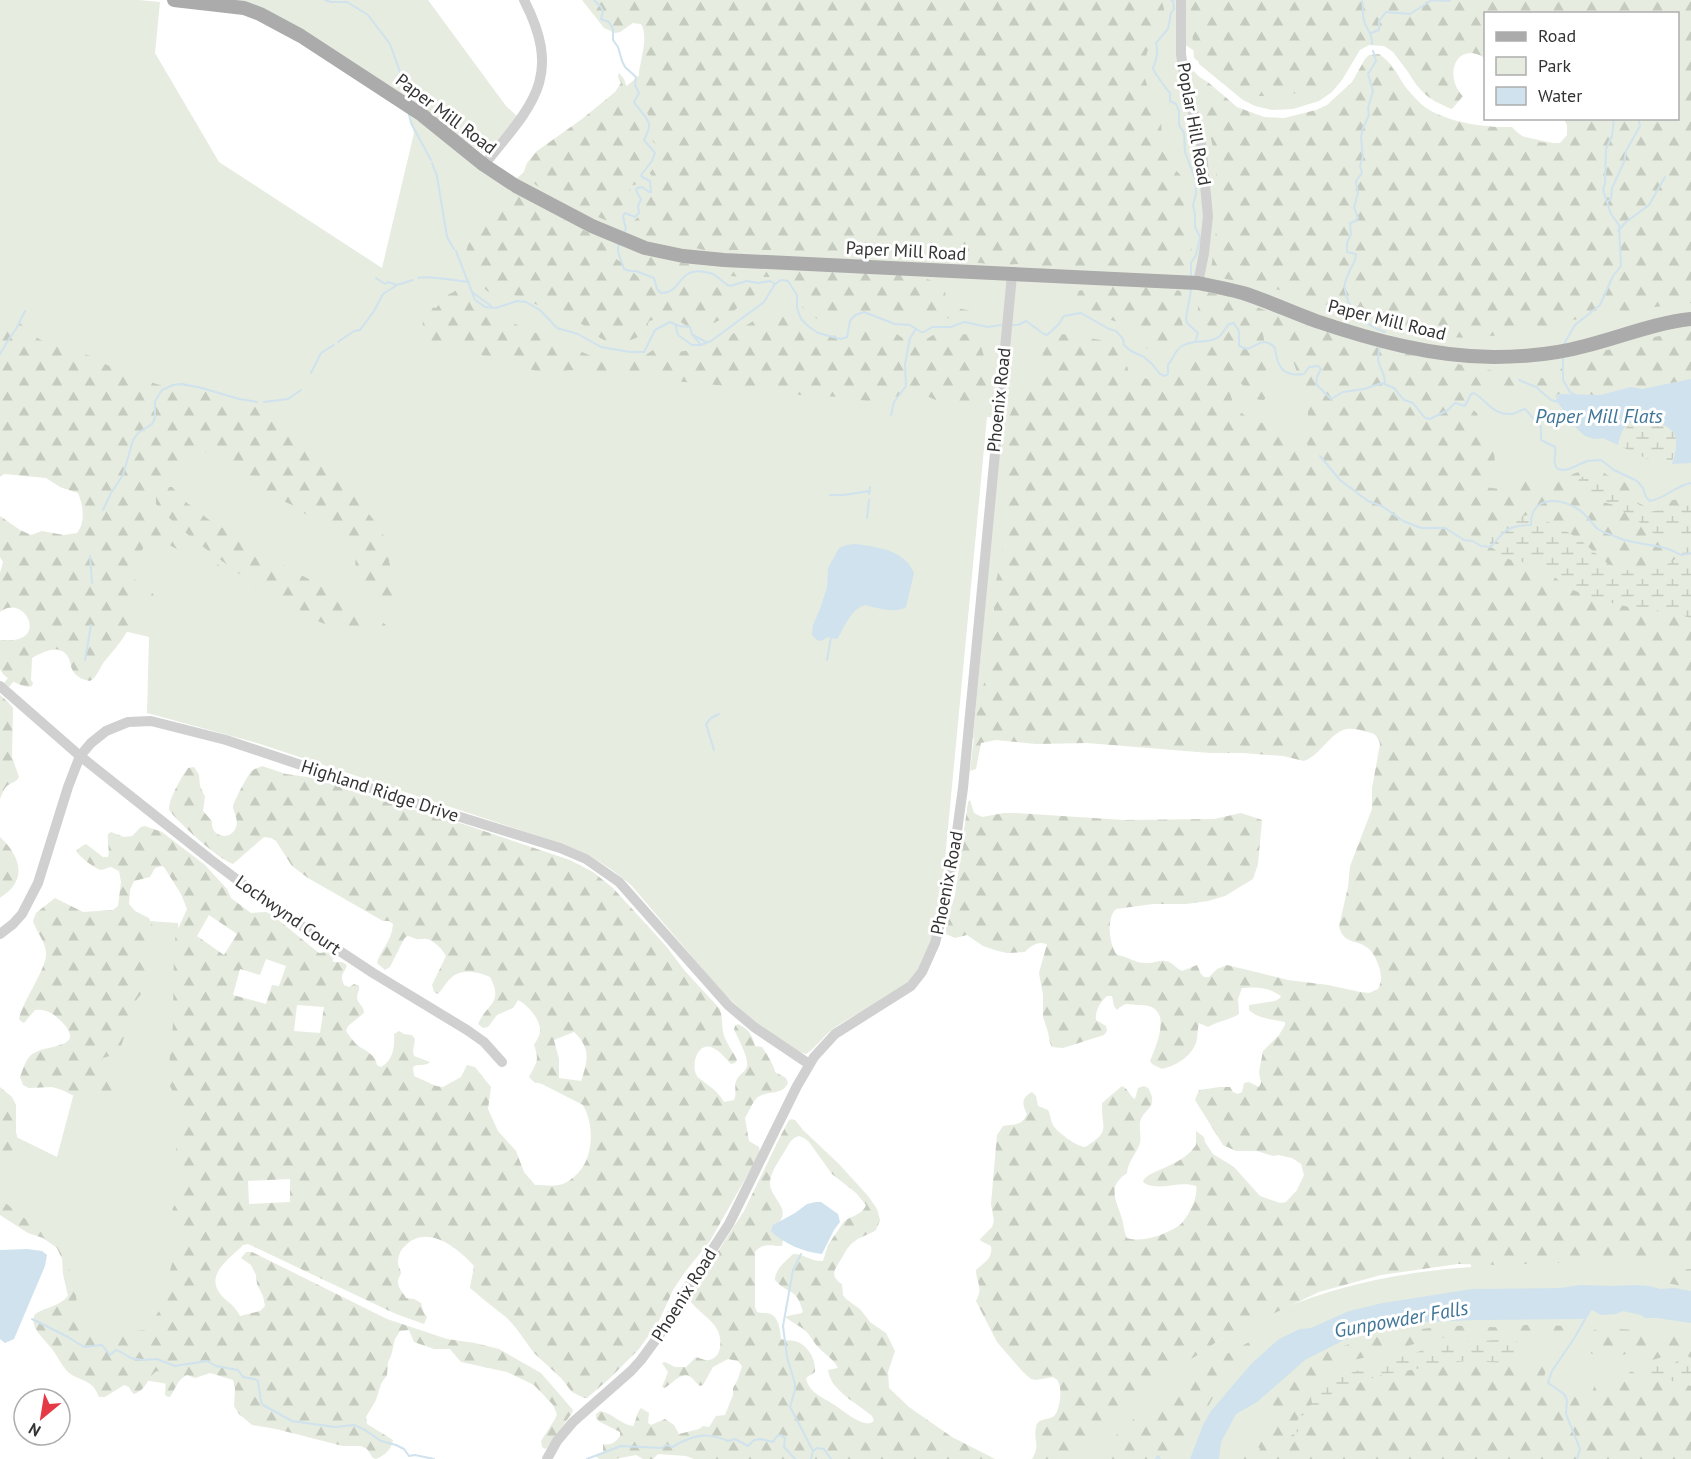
<svg xmlns="http://www.w3.org/2000/svg" width="1691" height="1459" viewBox="0 0 1691 1459" font-family="'PT Sans',sans-serif">
<defs>
<pattern id="forest-firs" width="22" height="20" patternUnits="userSpaceOnUse" patternTransform="scale(1.5)"><rect width="22" height="20" fill="#e6ecdf"/><path d="M5 1l3.5 6h-7zM16 11l3.5 6h-7z" fill="#c6cbc0"/></pattern>
<pattern id="wetland-marsh" width="20" height="14" patternUnits="userSpaceOnUse" patternTransform="scale(1.5)"><rect width="20" height="14" fill="#e6ecdf"/><path d="M1 5h8M5 5V1M11 12h8M15 12V8" fill="none" stroke="#c6cbc0"/></pattern>
</defs>
<rect width="100%" height="100%" fill="#fff"/>
<g fill="#e6ecdf" fill-rule="evenodd">
<path d="M 0,0 L 139,0 L 160,2 L 155,53 L 219,162 L 382,268 L 414,133 L 408,114 C 423,124 437,134 451,145 C 469,160 486,181 510,184 L 729,0 L 1691,0 L 1691,1459 L 1033,1459 C 1072,1434 1110,1409 1149,1385 C 1184,1362 1218,1340 1255,1321 C 1322,1288 1397,1272 1471,1267 L 1461,1063 L 1415,719 L 1351,711 L 1327,735 L 973,738 L 1002,417 L 987,417 L 941,902 C 934,927 930,956 915,977 C 900,996 854,1013 833,1029 C 823,1036 816,1048 806,1054 L 794,1050 L 758,1025 L 723,993 L 631,885 L 612,870 L 589,855 L 556,842 L 257,743 L 147,713 L 149,637 L 65,617 L 9,687 L 4,683 L 68,605 L 123,507 L 0,453 ZM 1486,14 L 1678,14 L 1678,118 L 1567,146 L 1440,119 C 1427,110 1418,102 1408,90 C 1397,77 1394,61 1377,55 L 1338,101 L 1317,113 L 1289,119 L 1257,117 L 1236,108 L 1209,87 L 1183,60 L 1184,44 L 1196,52 L 1199,64 L 1243,100 L 1255,106 L 1272,110 L 1293,109 L 1319,101 L 1332,92 L 1342,80 L 1360,50 L 1369,45 L 1384,46 L 1393,52 L 1424,93 L 1430,98 L 1474,27 Z"/>
<path d="M 213,0 L 428,0 L 506,106 L 517,116 L 488,152 L 482,153 L 424,112 L 306,35 Z"/>
<path d="M 120,919 L 178,923 L 185,1035 L 197,1110 L 174,1385 L 84,1370 L 62,1246 L 0,1214 L 0,1129 L 57,1157 Z"/>
</g>
<g fill="url(#forest-firs)" fill-rule="evenodd">
<path d="M 582,0 L 1161,0 C 1169,16 1160,23 1152,37 C 1150,41 1144,63 1144,68 C 1143,84 1154,96 1159,110 C 1162,122 1161,134 1164,146 C 1166,153 1168,161 1173,167 C 1176,171 1180,173 1182,178 C 1187,189 1182,195 1184,204 C 1187,223 1202,260 1179,272 L 1133,269 L 1074,270 L 1033,267 L 1018,264 L 996,265 L 956,260 L 921,260 L 855,256 L 835,258 L 813,252 L 782,250 L 704,250 L 637,235 L 630,232 L 633,222 L 641,214 L 646,196 L 655,194 L 654,184 L 650,173 C 656,163 662,159 659,147 L 653,142 C 652,136 654,130 652,123 C 650,117 646,112 644,107 C 642,102 644,98 643,93 C 642,86 638,81 639,74 C 640,60 649,37 641,24 L 633,23 L 620,32 L 615,33 L 604,28 Z"/>
<path d="M 1190,0 L 1691,0 L 1691,303 L 1646,308 L 1597,318 L 1570,320 L 1555,326 L 1512,334 L 1468,338 L 1451,337 L 1397,322 L 1342,310 L 1288,292 L 1255,284 L 1214,277 L 1211,270 L 1218,216 L 1217,182 L 1214,152 L 1203,104 L 1201,88 L 1195,74 L 1209,83 L 1237,107 L 1264,117 L 1284,118 L 1316,110 L 1327,105 L 1352,82 L 1365,59 L 1369,55 L 1379,54 C 1391,62 1398,78 1407,90 C 1427,120 1478,128 1512,127 C 1526,143 1541,143 1560,143 L 1567,135 L 1567,125 L 1564,119 L 1678,118 L 1678,14 L 1486,14 L 1485,58 C 1456,40 1443,76 1463,96 L 1452,109 C 1441,105 1429,99 1421,90 C 1406,75 1402,49 1380,42 C 1356,35 1350,73 1335,83 C 1322,92 1256,100 1240,94 L 1194,58 Z"/>
<path d="M 619,73 L 624,79 L 629,93 L 629,106 L 630,110 L 642,123 L 642,142 L 648,154 C 646,161 635,167 637,174 C 637,177 640,180 641,183 L 630,186 L 631,201 L 619,207 L 620,220 L 616,224 C 598,218 582,209 564,200 C 550,193 534,186 523,174 L 527,163 L 537,151 L 582,119 L 615,92 L 621,83 L 618,76 Z"/>
<path d="M 505,191 C 521,192 536,204 549,211 C 568,223 589,233 609,242 L 613,244 L 613,257 L 627,266 L 637,276 L 644,279 L 652,279 L 659,282 L 665,291 L 674,289 L 686,284 L 724,288 L 741,283 L 765,286 L 761,292 L 749,298 L 729,315 L 714,323 L 696,329 L 687,326 L 674,318 L 663,318 L 649,321 C 648,324 647,327 646,330 C 638,342 613,345 602,339 C 590,333 584,322 570,319 L 512,294 C 504,292 496,296 489,292 C 481,288 463,258 467,248 C 471,235 488,227 495,217 C 501,209 499,198 505,191 Z"/>
<path d="M 643,255 L 665,261 L 699,265 L 896,274 C 915,276 930,276 945,290 C 946,317 960,302 977,315 L 974,317 L 961,316 L 932,321 L 913,316 L 863,312 L 853,313 L 829,323 C 817,320 809,315 802,307 L 802,289 C 782,271 755,279 731,276 C 722,275 715,269 705,267 C 691,266 689,273 679,274 C 674,275 671,271 666,270 C 654,266 645,272 639,258 Z"/>
<path d="M 1115,286 C 1136,290 1160,283 1180,291 C 1189,308 1175,316 1187,333 C 1187,342 1173,347 1169,356 L 1161,359 C 1144,351 1136,331 1119,323 C 1103,315 1082,318 1075,300 L 1079,291 L 1090,287 Z"/>
<path d="M 458,289 L 466,293 L 473,309 L 484,315 L 505,318 L 524,329 L 539,334 L 589,355 L 627,360 L 638,360 L 653,350 L 660,349 L 678,352 L 704,348 L 718,343 L 763,315 L 775,310 L 781,312 L 803,328 L 821,336 L 832,336 L 851,332 L 878,332 L 897,334 L 901,337 L 923,341 L 935,334 L 948,336 L 968,334 L 976,338 L 981,346 L 986,364 L 991,374 L 993,395 L 990,399 L 962,405 L 943,403 L 919,393 L 903,394 L 880,403 L 840,397 L 783,394 L 727,386 L 674,381 L 621,372 L 574,370 L 543,373 L 471,352 L 453,343 L 429,345 L 426,344 C 422,331 421,313 427,301 L 430,303 L 431,307 L 436,308 L 438,306 L 441,297 L 452,293 Z"/>
<path d="M 1208,292 L 1239,300 L 1285,318 L 1370,346 L 1462,365 L 1479,367 L 1500,373 L 1543,378 L 1554,376 L 1569,361 L 1584,355 L 1616,348 L 1632,342 L 1691,329 L 1691,379 L 1642,389 L 1630,387 L 1600,395 L 1558,394 L 1552,401 C 1544,398 1539,392 1531,390 C 1517,386 1480,386 1469,395 C 1466,397 1466,400 1464,403 L 1477,413 L 1485,439 L 1494,452 L 1495,463 L 1494,470 L 1485,476 L 1483,481 L 1484,485 C 1501,495 1513,481 1529,477 C 1542,474 1555,480 1567,478 L 1573,474 L 1596,466 L 1607,475 L 1621,480 L 1630,486 L 1638,503 L 1645,506 L 1688,497 L 1691,492 L 1691,570 L 1676,612 L 1691,619 L 1691,1258 L 1498,1265 L 1458,1264 L 1381,1275 L 1319,1292 L 1241,1329 L 1215,1343 L 1196,1356 L 1171,1371 L 1113,1418 L 1085,1447 L 1075,1459 L 1032,1459 C 1041,1443 1033,1442 1036,1427 C 1038,1417 1048,1421 1054,1416 C 1060,1410 1062,1391 1059,1384 C 1058,1379 1057,1380 1053,1377 L 1036,1380 L 1031,1379 L 1022,1371 L 997,1342 L 976,1301 C 984,1286 976,1283 976,1270 C 985,1262 993,1258 991,1246 L 981,1241 L 980,1239 L 992,1227 L 994,1221 L 991,1204 L 996,1146 L 997,1135 L 1003,1126 C 1014,1124 1022,1126 1027,1114 C 1022,1104 1021,1098 1032,1092 L 1036,1096 L 1038,1106 L 1048,1110 C 1051,1115 1050,1120 1053,1125 C 1057,1132 1077,1147 1085,1147 C 1112,1131 1101,1128 1102,1103 L 1122,1086 C 1129,1089 1129,1096 1135,1099 L 1138,1088 L 1144,1086 L 1148,1088 C 1160,1108 1143,1108 1140,1122 C 1139,1130 1142,1138 1139,1146 C 1135,1155 1128,1162 1127,1173 C 1125,1175 1122,1176 1120,1179 C 1108,1190 1119,1207 1122,1219 C 1124,1226 1124,1232 1127,1238 C 1141,1243 1164,1235 1177,1227 C 1186,1222 1199,1197 1196,1186 C 1179,1180 1161,1192 1144,1183 L 1143,1181 C 1146,1176 1149,1175 1155,1172 C 1170,1165 1186,1160 1196,1145 L 1196,1131 L 1204,1137 L 1205,1142 L 1213,1154 L 1234,1167 L 1260,1196 L 1280,1203 L 1286,1202 L 1297,1190 L 1304,1175 L 1301,1164 L 1292,1158 L 1278,1155 L 1273,1156 L 1257,1151 L 1236,1151 L 1223,1145 L 1195,1100 L 1199,1090 L 1220,1087 L 1230,1087 L 1233,1092 L 1238,1094 L 1242,1092 L 1244,1083 L 1249,1082 L 1259,1087 L 1261,1083 L 1259,1072 L 1263,1051 L 1279,1035 L 1285,1025 L 1285,1022 C 1272,1019 1258,1019 1249,1010 L 1249,1005 L 1275,1001 L 1280,998 L 1281,996 C 1268,987 1257,987 1242,988 L 1238,999 L 1239,1014 C 1230,1020 1218,1021 1208,1027 L 1199,1023 C 1197,1030 1198,1036 1196,1043 C 1191,1057 1175,1066 1162,1069 L 1152,1064 L 1150,1061 C 1158,1042 1174,1004 1139,1005 C 1127,1005 1127,1001 1117,1010 L 1114,1006 L 1112,996 L 1107,996 C 1100,1002 1095,1011 1096,1020 L 1106,1026 L 1107,1031 L 1104,1035 L 1063,1048 L 1052,1047 L 1050,1043 L 1048,1032 L 1043,1017 L 1043,995 L 1039,973 L 1047,944 C 1037,941 1032,945 1025,952 L 1007,953 L 998,951 L 983,946 L 967,935 L 955,938 L 946,934 L 946,923 L 955,895 L 968,802 L 970,800 L 974,813 L 982,817 L 1004,813 L 1015,813 L 1124,820 L 1214,819 L 1241,813 L 1262,820 L 1258,864 L 1253,879 L 1225,896 L 1208,901 L 1186,904 L 1153,904 L 1116,909 C 1106,918 1109,945 1117,955 C 1127,956 1135,963 1145,963 C 1152,964 1159,960 1165,961 C 1173,962 1175,968 1182,971 L 1197,965 L 1201,974 L 1204,977 L 1209,977 L 1217,969 L 1227,965 L 1288,980 L 1328,985 L 1360,992 L 1369,993 L 1378,989 C 1379,986 1381,983 1381,980 C 1382,971 1375,954 1369,949 C 1358,939 1343,945 1339,926 L 1348,887 L 1350,866 L 1372,809 L 1372,788 L 1380,744 C 1378,736 1375,733 1367,732 C 1361,730 1353,728 1347,729 C 1331,731 1320,756 1304,761 L 1283,756 L 1243,753 L 1210,753 L 1087,743 L 1036,744 L 996,740 L 981,743 L 976,769 L 970,771 L 979,696 L 987,676 L 994,612 L 994,589 L 1001,561 L 1005,516 L 1005,427 L 1015,403 L 1038,375 L 1044,348 L 1051,340 L 1063,334 L 1101,340 L 1110,343 L 1122,353 L 1125,357 L 1128,370 L 1131,373 L 1150,380 L 1159,382 L 1169,379 L 1182,369 L 1199,342 L 1210,343 L 1214,341 C 1218,326 1200,325 1198,313 C 1197,306 1200,299 1202,293 ZM 1265,329 L 1279,335 L 1288,348 L 1292,358 L 1299,378 L 1301,394 L 1308,409 L 1307,452 C 1290,455 1282,433 1269,426 C 1262,422 1254,421 1247,417 C 1234,409 1226,394 1233,380 L 1235,379 C 1247,385 1249,401 1264,400 L 1267,396 L 1266,350 L 1263,334 Z"/>
<path d="M 0,311 L 21,324 L 39,339 L 47,343 L 91,356 L 103,363 L 131,376 L 163,386 L 176,382 L 213,394 L 231,402 L 253,405 L 272,412 L 290,422 L 298,432 L 310,456 L 338,476 L 377,524 L 389,545 L 389,561 L 391,570 L 403,588 L 399,599 L 394,606 L 355,573 L 356,552 L 335,530 L 311,518 L 292,505 L 253,487 L 244,480 L 234,467 L 197,448 C 179,455 182,459 170,469 C 155,482 148,480 142,502 L 176,535 L 223,568 L 235,580 L 156,538 L 152,542 L 145,544 L 139,557 L 127,571 C 134,582 146,585 154,595 L 152,598 L 132,598 C 138,626 120,642 104,662 C 99,669 97,677 90,681 C 84,680 76,677 73,671 C 70,667 71,661 68,657 C 60,643 43,652 32,658 L 31,680 L 33,683 L 32,686 L 28,687 C 19,685 4,679 0,669 C 0,663 0,647 0,640 C 52,646 25,592 0,612 L 0,573 L 3,562 L 0,557 L 0,516 L 20,530 L 31,535 L 42,531 L 64,535 L 77,533 C 86,522 83,505 78,493 L 60,487 L 46,478 L 4,474 L 0,477 Z"/>
<path d="M 162,487 L 172,487 L 187,503 L 212,522 L 248,542 L 283,565 L 370,613 L 386,625 C 380,629 372,633 364,633 C 350,632 304,621 299,608 L 249,584 L 242,576 L 194,540 L 167,516 L 156,504 L 156,495 Z"/>
<path d="M 0,695 L 8,702 L 13,708 L 12,757 L 19,777 C 16,783 10,782 6,787 C 3,790 2,795 0,799 Z"/>
<path d="M 262,766 L 286,774 L 329,780 L 367,795 L 428,814 L 463,824 L 570,860 L 593,872 L 613,888 L 666,946 L 685,971 L 720,1009 C 723,1018 721,1029 725,1038 C 728,1046 734,1053 737,1060 L 735,1063 L 731,1064 C 726,1059 720,1051 713,1048 C 698,1040 690,1065 697,1076 C 699,1079 705,1082 708,1085 C 715,1090 720,1095 724,1102 L 734,1100 C 737,1094 734,1088 736,1081 C 738,1075 746,1072 747,1066 C 749,1057 737,1037 734,1029 L 735,1026 L 738,1024 C 749,1029 752,1035 755,1046 L 762,1047 C 765,1051 775,1067 775,1072 L 786,1078 L 788,1083 C 782,1096 768,1090 758,1097 C 752,1102 749,1112 745,1118 L 749,1141 L 759,1147 L 760,1153 L 710,1241 L 685,1272 L 673,1290 L 659,1321 L 639,1349 L 609,1379 L 587,1398 L 584,1398 L 572,1392 L 561,1378 L 534,1353 L 516,1328 L 507,1318 L 483,1299 L 470,1288 C 471,1280 473,1274 474,1266 C 458,1248 427,1223 405,1246 C 400,1250 398,1257 398,1263 C 398,1266 400,1269 401,1272 C 401,1276 398,1277 398,1281 C 397,1287 403,1293 406,1298 L 414,1299 L 421,1303 L 424,1313 L 427,1317 L 424,1324 L 396,1314 L 248,1244 L 243,1245 C 230,1259 204,1274 221,1295 C 228,1303 234,1304 240,1316 L 260,1311 L 265,1306 L 263,1296 L 257,1284 L 256,1275 L 251,1265 L 241,1258 L 246,1252 L 252,1252 L 387,1319 L 447,1339 L 475,1343 L 499,1349 L 541,1373 L 573,1410 L 572,1413 L 547,1448 L 545,1449 L 542,1447 L 541,1441 L 555,1419 L 557,1414 L 553,1405 L 534,1385 L 507,1372 L 461,1362 L 450,1349 L 434,1349 L 414,1342 L 409,1330 L 400,1331 L 395,1339 L 391,1356 L 388,1362 L 387,1375 L 381,1384 L 376,1400 L 366,1417 L 367,1424 L 393,1440 C 392,1449 384,1456 376,1459 L 373,1458 L 367,1449 L 361,1446 L 343,1446 L 276,1429 L 252,1425 L 239,1414 L 234,1406 L 235,1389 L 233,1380 L 210,1373 L 195,1378 L 187,1375 C 177,1380 176,1388 170,1397 L 168,1397 L 165,1395 L 166,1379 L 165,1374 L 157,1371 C 146,1378 148,1389 134,1394 L 131,1391 L 129,1387 L 124,1385 L 105,1397 L 99,1397 C 93,1381 85,1382 72,1375 C 63,1370 58,1356 52,1349 C 47,1342 39,1336 35,1327 C 33,1323 33,1318 35,1314 C 46,1307 58,1307 68,1296 L 63,1274 L 62,1259 L 57,1248 L 43,1238 L 28,1233 L 0,1215 L 0,1200 C 9,1204 14,1211 22,1217 C 28,1221 36,1221 43,1224 C 49,1227 64,1240 66,1246 C 69,1251 67,1258 68,1264 C 70,1274 74,1284 76,1295 C 77,1301 76,1307 78,1313 C 88,1339 123,1332 144,1330 C 152,1322 162,1309 165,1298 C 167,1291 166,1285 168,1278 C 172,1261 180,1245 180,1226 L 172,1219 L 171,1215 L 173,1208 L 183,1191 L 185,1173 L 176,1149 L 179,1118 L 178,1102 L 168,1082 L 168,1077 L 173,1024 L 174,944 L 177,931 L 187,909 L 181,894 L 164,867 L 161,866 L 155,868 L 150,877 L 134,881 L 130,890 L 129,904 L 135,911 L 149,918 L 158,937 L 154,943 L 147,970 L 143,976 L 142,993 L 137,999 L 131,1015 L 119,1053 L 103,1058 L 100,1063 L 99,1069 L 106,1075 L 118,1093 L 118,1096 L 111,1101 L 104,1102 L 88,1095 L 72,1095 L 62,1090 L 52,1087 L 29,1088 L 23,1085 L 20,1077 C 23,1070 25,1061 30,1056 C 42,1043 91,1051 60,1020 C 52,1013 46,1009 35,1010 L 24,1023 L 22,1022 L 19,1019 C 23,1000 48,967 46,952 C 45,941 36,931 33,921 L 36,913 L 55,898 L 83,912 L 113,910 L 118,906 L 121,882 L 119,871 L 111,867 C 109,867 103,870 101,870 C 95,869 79,856 76,851 L 82,846 L 86,844 L 103,857 L 108,857 C 110,850 107,842 108,834 L 111,832 L 124,837 L 132,836 L 141,827 L 145,826 L 162,832 L 205,865 L 227,889 L 231,898 L 251,913 L 266,912 L 271,914 L 319,953 L 328,952 L 332,955 L 333,962 L 342,962 L 347,965 C 344,975 339,973 344,985 L 349,987 L 354,984 L 359,986 C 360,990 357,993 357,998 C 358,1004 364,1006 364,1013 L 348,1026 L 346,1031 C 349,1035 352,1040 356,1044 C 364,1051 375,1053 377,1065 L 381,1067 C 393,1061 395,1046 394,1034 L 399,1031 L 404,1034 L 412,1035 L 415,1039 L 413,1051 L 414,1056 L 430,1062 C 425,1067 419,1063 413,1067 L 414,1076 L 436,1086 L 443,1087 L 461,1077 L 467,1065 L 475,1067 L 491,1087 L 488,1109 L 498,1131 L 516,1151 L 524,1172 L 535,1185 C 544,1185 554,1187 563,1184 C 568,1182 571,1179 575,1176 C 594,1160 595,1126 583,1105 L 542,1084 L 534,1082 L 529,1077 C 536,1063 540,1061 534,1045 C 536,1041 540,1036 540,1031 C 541,1020 527,1004 518,1000 L 513,1008 L 497,1015 L 488,1027 L 483,1028 L 478,1024 C 487,1003 504,1004 490,977 C 479,972 461,968 451,978 C 446,982 443,989 438,994 L 434,992 L 432,985 L 446,956 C 442,949 435,941 427,939 C 423,938 420,940 416,939 C 413,938 410,936 407,936 L 404,939 L 390,967 L 385,970 L 377,963 C 382,947 391,943 393,924 L 389,921 L 383,921 L 308,878 L 292,866 L 276,841 L 271,838 L 264,837 L 233,864 C 218,859 180,824 169,810 C 169,798 181,778 188,768 L 194,767 L 199,775 L 200,786 L 205,797 L 203,811 L 212,821 C 210,835 226,841 234,831 C 240,823 235,815 233,808 C 232,804 247,777 250,773 C 253,769 258,768 262,766 ZM 209,915 L 237,934 L 224,955 L 197,936 ZM 266,959 L 286,966 L 279,986 L 272,985 L 266,1004 L 233,995 L 240,969 L 260,975 ZM 297,1005 L 324,1007 L 320,1033 L 294,1031 ZM 574,1032 C 591,1048 588,1061 581,1081 L 559,1078 L 559,1059 L 554,1040 ZM 290,1179 L 290,1202 L 249,1204 L 248,1181 Z"/>
<path d="M 0,837 C 12,848 26,868 14,885 C 11,890 5,894 0,898 Z"/>
<path d="M 0,1087 L 12,1097 L 16,1105 L 16,1132 L 20,1148 L 17,1155 L 13,1157 L 0,1154 Z"/>
<path d="M 792,1119 L 796,1121 L 803,1130 L 839,1164 L 868,1196 L 877,1209 L 880,1220 L 876,1230 C 869,1235 861,1236 855,1241 C 849,1245 846,1250 843,1256 C 837,1267 827,1275 842,1284 L 843,1295 L 846,1299 L 860,1309 L 870,1322 L 886,1333 L 895,1351 L 888,1372 L 889,1388 L 909,1407 L 952,1437 L 995,1459 L 694,1459 L 686,1456 L 658,1454 L 653,1459 L 643,1459 L 636,1455 L 615,1459 L 600,1459 L 596,1457 L 603,1452 L 603,1444 C 611,1446 616,1442 620,1436 L 620,1432 L 600,1422 L 596,1418 L 596,1414 L 600,1411 C 612,1413 622,1425 633,1426 C 637,1420 636,1413 641,1408 L 649,1413 L 648,1423 L 651,1425 L 665,1419 L 674,1425 L 679,1434 L 699,1429 L 703,1426 L 709,1427 L 716,1416 L 725,1415 L 733,1395 L 733,1388 L 738,1379 L 742,1366 L 738,1361 L 728,1359 L 713,1367 L 703,1385 L 700,1386 C 697,1384 695,1381 692,1378 C 682,1369 673,1384 664,1388 L 662,1387 L 668,1372 L 662,1363 L 665,1362 L 675,1367 L 686,1367 L 696,1357 C 699,1358 702,1359 705,1360 C 721,1362 723,1342 718,1331 C 712,1318 696,1311 689,1299 L 704,1273 L 744,1211 L 781,1135 L 789,1120 ZM 799,1136 L 804,1138 L 809,1142 L 832,1174 L 856,1193 L 866,1205 C 862,1216 850,1215 843,1223 L 828,1245 L 823,1261 C 812,1262 804,1254 793,1254 C 785,1262 775,1269 775,1280 C 789,1296 796,1286 803,1312 C 799,1315 791,1314 785,1317 C 790,1321 796,1324 802,1328 C 809,1333 812,1340 818,1347 C 824,1354 834,1359 838,1368 L 828,1370 C 831,1391 857,1403 872,1416 L 874,1421 C 870,1423 870,1424 865,1423 C 855,1421 845,1412 836,1406 C 825,1398 809,1394 806,1378 L 815,1372 C 816,1359 808,1345 795,1341 C 789,1340 786,1341 781,1339 C 780,1329 779,1315 767,1313 C 764,1313 760,1313 757,1312 L 755,1307 L 755,1252 C 763,1242 772,1246 782,1246 L 783,1240 L 777,1236 L 773,1228 C 776,1225 781,1221 782,1217 C 787,1206 768,1195 770,1181 C 772,1168 784,1154 790,1142 L 794,1138 Z"/>
<path d="M 1691,1269 L 1691,1288 L 1662,1282 L 1655,1278 L 1656,1275 L 1668,1270 Z"/>
<path d="M 1534,1324 L 1563,1326 L 1568,1327 L 1565,1334 L 1561,1337 L 1546,1334 L 1514,1333 L 1464,1335 L 1423,1341 L 1393,1351 L 1340,1363 L 1329,1369 L 1323,1376 L 1311,1398 L 1312,1403 L 1315,1404 L 1331,1393 L 1364,1379 L 1401,1370 L 1462,1363 L 1536,1364 L 1542,1365 L 1546,1367 C 1546,1374 1542,1381 1542,1387 C 1542,1401 1563,1410 1572,1397 L 1561,1384 L 1561,1381 L 1564,1379 L 1574,1385 L 1580,1407 L 1584,1412 L 1588,1405 L 1595,1384 L 1601,1380 L 1642,1376 L 1655,1377 L 1691,1386 L 1691,1459 L 1239,1459 C 1245,1448 1250,1451 1259,1454 L 1260,1449 L 1254,1441 L 1253,1436 L 1256,1431 L 1265,1426 L 1271,1418 L 1266,1410 C 1278,1390 1296,1368 1317,1357 C 1352,1339 1398,1332 1437,1327 C 1459,1324 1480,1328 1502,1327 C 1513,1327 1523,1325 1534,1324 Z"/>
<path d="M 1600,1328 L 1691,1333 L 1691,1358 L 1686,1355 L 1675,1360 L 1662,1357 L 1646,1362 L 1628,1354 L 1609,1356 L 1592,1354 L 1580,1344 L 1584,1334 Z"/>
<path d="M 1274,1334 L 1267,1342 L 1238,1361 L 1223,1379 L 1185,1449 L 1175,1459 L 1094,1459 L 1125,1426 L 1195,1370 L 1263,1335 Z"/>
</g>
<g fill="url(#wetland-marsh)">
<path d="M 1651,421 L 1671,428 L 1676,438 L 1672,464 L 1645,458 L 1618,445 C 1625,424 1628,422 1651,421 Z"/>
<path d="M 1594,476 L 1615,487 L 1649,512 L 1691,505 L 1691,619 L 1676,612 L 1647,611 L 1607,602 L 1567,588 L 1549,572 L 1531,564 L 1508,559 L 1491,547 L 1488,536 L 1493,527 L 1527,515 L 1556,525 L 1579,539 L 1607,563 L 1621,570 L 1642,571 L 1662,568 L 1681,555 L 1687,547 L 1679,538 L 1656,535 L 1646,528 L 1638,521 L 1614,505 L 1595,500 L 1575,489 L 1580,477 Z"/>
<path d="M 1513,1339 L 1525,1346 L 1516,1360 L 1510,1363 L 1465,1361 L 1381,1375 L 1333,1392 L 1293,1437 L 1288,1438 L 1290,1431 L 1303,1412 L 1316,1401 L 1322,1390 L 1337,1377 L 1427,1349 L 1464,1342 Z"/>
<path d="M 1680,1359 L 1691,1361 L 1691,1384 L 1628,1374 C 1638,1362 1656,1366 1669,1367 Z"/>
</g>
<g fill="#cfe2ee">
<path d="M 1691,379 L 1691,463 L 1672,464 C 1675,455 1678,444 1675,436 C 1670,421 1635,415 1625,427 C 1621,432 1619,440 1618,445 L 1603,438 L 1594,439 L 1585,436 L 1577,429 L 1556,400 L 1558,394 L 1600,395 L 1631,387 L 1642,389 Z"/>
<path d="M 856,544 C 877,547 905,550 914,573 L 906,607 C 896,614 877,608 865,605 C 851,609 845,626 838,638 L 835,639 L 828,637 L 821,641 L 817,640 L 812,635 L 813,625 L 820,609 L 827,587 L 828,568 L 839,548 L 846,545 Z"/>
<path d="M 816,1202 L 821,1202 L 838,1214 L 840,1222 L 834,1230 L 822,1254 C 804,1252 784,1244 771,1231 L 773,1225 L 795,1213 L 807,1204 Z"/>
<path d="M 27,1249 L 42,1251 L 47,1255 L 45,1266 L 14,1339 L 5,1343 L 0,1339 L 0,1250 Z"/>
<path d="M 1580,1285 L 1612,1286 L 1636,1285 L 1649,1286 L 1660,1289 L 1674,1288 L 1691,1291 L 1691,1323 L 1657,1318 L 1645,1318 L 1641,1315 L 1623,1311 L 1616,1314 L 1601,1315 L 1592,1310 L 1585,1318 L 1581,1319 L 1477,1320 L 1424,1322 L 1390,1327 L 1378,1332 L 1372,1332 L 1344,1340 L 1305,1360 L 1257,1402 L 1236,1414 L 1221,1442 L 1219,1459 L 1190,1459 L 1203,1425 L 1211,1411 L 1252,1363 L 1279,1339 L 1300,1329 L 1311,1328 L 1349,1311 L 1383,1303 L 1472,1289 L 1560,1288 Z"/>
</g>
<g fill="none" stroke-linecap="round" stroke-linejoin="round">
<g stroke="#cfe2ee" stroke-width="2">
<path d="M 325,0 L 331,2 L 347,2 L 368,15 L 390,44 L 399,69 L 407,98"/>
<path d="M 594,0 L 601,7 L 603,11 L 601,19 L 609,22 L 613,29 L 613,40 L 618,47 L 622,61 L 625,67 L 636,77 L 635,85 L 639,93 L 634,102 C 638,109 647,116 649,124 C 650,129 646,135 644,140 L 655,153 L 652,161 L 641,175 L 642,177 L 650,181 L 651,192 L 649,192 L 642,187 L 637,188 L 636,191 L 641,199 L 638,206 L 639,213 L 635,217 L 625,213 L 623,216 L 626,229 L 624,233"/>
<path d="M 1171,0 L 1173,1 L 1174,9 L 1171,13 L 1168,29 L 1156,43 C 1158,50 1157,57 1155,63 C 1155,65 1153,66 1153,68 C 1153,71 1167,90 1170,93 L 1170,101 L 1176,104 L 1179,111 L 1179,125 L 1184,133 L 1185,152 L 1196,181 L 1196,194 L 1193,205 L 1195,214 L 1195,227 L 1200,237 L 1196,255 L 1191,263 L 1191,276"/>
<path d="M 1362,0 C 1364,7 1362,14 1364,20 C 1366,30 1373,33 1372,44"/>
<path d="M 1371,33 L 1379,30 L 1379,21 L 1386,12 L 1410,14 L 1432,0 L 1448,1 L 1450,0"/>
<path d="M 1373,51 L 1376,61 L 1368,74 L 1373,91 L 1368,108 L 1369,115 L 1363,128 L 1361,138 L 1363,157 L 1360,166 L 1362,173 L 1356,181 L 1358,193 L 1354,207 L 1358,218 L 1356,221 L 1350,223 L 1351,234 L 1347,243 L 1347,252 L 1356,254 C 1356,263 1350,267 1348,275 C 1346,279 1344,285 1345,289 C 1347,310 1366,326 1385,332"/>
<path d="M 409,114 L 411,123 L 431,160"/>
<path d="M 432,163 L 437,176 L 447,237 L 454,249"/>
<path d="M 1607,202 L 1611,199 L 1612,188 L 1624,162 L 1626,151 L 1640,126 L 1638,118"/>
<path d="M 1618,231 L 1626,222 L 1649,205 L 1665,177"/>
<path d="M 619,242 C 616,255 621,257 624,269 L 630,271 L 636,271 L 654,278 L 657,289 L 661,293 C 684,293 676,264 710,273 C 718,275 722,283 730,286 L 747,281 L 758,283 L 770,281 L 775,284"/>
<path d="M 456,251 L 475,300 L 485,307 L 496,308 L 517,301 L 526,302 L 540,310 L 557,328 L 578,334 L 601,347 L 630,352 L 644,352 L 655,330 L 670,322 L 679,326 L 690,327 L 692,334 L 701,345"/>
<path d="M 376,278 L 385,284 L 388,282 L 397,285"/>
<path d="M 418,278 C 431,275 454,281 469,282"/>
<path d="M 1191,290 L 1186,318 L 1187,323 L 1198,333 L 1196,340"/>
<path d="M 472,292 L 491,306"/>
<path d="M 675,324 L 678,335 L 692,345 L 701,345 L 711,341 L 764,302 L 775,284 L 781,280 L 788,281 L 797,295 L 797,308 L 801,319 L 808,326 L 818,333 L 841,339 L 847,337 L 850,321 L 855,315 L 864,312 L 895,324 L 910,325 L 921,332 L 924,332 L 932,327 L 951,327 L 964,322 L 988,327 L 1001,325"/>
<path d="M 1013,325 L 1018,325 L 1026,321 L 1044,334 L 1047,335 L 1058,325 L 1064,316 L 1081,313 L 1109,329 L 1116,331 L 1123,339 L 1124,345 L 1131,351 L 1144,357 L 1152,364 L 1160,374 L 1165,376 L 1168,374 L 1168,365 C 1173,359 1175,350 1182,346 C 1194,338 1209,345 1220,336 C 1223,333 1226,327 1229,324 L 1234,323 L 1239,331 L 1239,346 L 1247,349 C 1259,345 1264,336 1275,348 C 1277,367 1283,377 1304,374 L 1309,367 L 1318,366 L 1321,369 L 1317,377 L 1316,384 L 1331,399 L 1343,392 L 1364,389 L 1382,383 L 1394,388 L 1404,400 L 1413,403 L 1425,418 L 1430,419 L 1448,410 L 1455,403 L 1465,406 L 1471,394 L 1474,393 C 1487,401 1493,415 1511,414 C 1516,414 1520,410 1525,409 L 1541,427 L 1541,440 L 1555,447 C 1557,455 1551,463 1558,469 L 1563,470 L 1569,469 L 1587,461 L 1601,460 L 1614,470 L 1637,481 L 1643,488 L 1646,497 L 1650,501 C 1666,498 1675,486 1691,483"/>
<path d="M 693,335 L 706,342"/>
<path d="M 338,342 L 354,331 L 360,330 L 374,311 L 383,294 L 397,285 L 413,280"/>
<path d="M 1564,344 L 1575,325 L 1600,305 L 1613,276 L 1621,266 L 1619,225 L 1611,214 L 1603,190 L 1605,183 L 1606,149 L 1612,136 L 1614,118"/>
<path d="M 1380,347 C 1374,368 1385,367 1385,384"/>
<path d="M 0,354 L 9,339 L 16,329 L 25,311"/>
<path d="M 1563,358 L 1563,380 L 1570,392 L 1579,397"/>
<path d="M 311,373 L 321,353 L 334,345"/>
<path d="M 1519,380 L 1536,387 L 1551,400 L 1558,402"/>
<path d="M 264,402 L 288,399 L 301,390"/>
<path d="M 891,415 L 894,402 L 906,386 L 905,364 L 910,338 L 916,329"/>
<path d="M 1320,456 L 1340,480 L 1368,501 L 1382,506 L 1403,521 L 1421,528 L 1445,528 L 1464,540 L 1473,541 L 1481,546 L 1491,547 C 1504,530 1509,525 1531,525 C 1530,494 1564,497 1582,512 C 1588,517 1592,524 1598,529 C 1604,533 1613,535 1619,538 C 1640,546 1662,543 1681,555 L 1691,553"/>
<path d="M 869,494 L 870,487"/>
<path d="M 830,495 L 844,495 L 869,491"/>
<path d="M 103,510 L 111,493 L 123,475 L 133,440 L 138,433 L 152,424 L 155,418 L 155,401 L 162,390 L 173,385 L 182,384 L 202,388 L 239,399 L 257,402"/>
<path d="M 867,518 L 869,500"/>
<path d="M 90,556 L 92,583"/>
<path d="M 85,660 L 91,625"/>
<path d="M 827,660 L 831,637"/>
<path d="M 714,750 L 706,724 L 711,718 L 719,714"/>
<path d="M 801,1254 L 793,1270 L 783,1326 L 787,1357 L 795,1384 L 795,1390 L 790,1407 C 798,1421 805,1436 813,1451 L 811,1459"/>
<path d="M 32,1319 L 68,1337 L 84,1347 L 102,1345 L 110,1355 L 116,1350 L 119,1351 L 131,1358 L 142,1360 L 157,1359 L 175,1366 L 207,1361 L 216,1366 L 238,1370 L 243,1377 L 254,1379 L 258,1381 L 261,1402 L 263,1405 L 292,1421 L 335,1427 L 354,1425 L 365,1430 L 381,1441 L 396,1445 L 404,1449 L 409,1456 L 415,1455 L 434,1459"/>
<path d="M 813,1451 L 817,1448 L 824,1449 L 831,1459"/>
<path d="M 587,1459 L 621,1446 L 662,1448 L 666,1445 L 673,1447 C 677,1443 680,1443 686,1440 C 701,1434 713,1434 728,1441 L 735,1439 L 748,1446 L 754,1440 L 761,1439 L 773,1442 L 777,1436 L 781,1435 L 785,1438 L 784,1447 L 795,1459"/>
<path d="M 1156,1459 L 1158,1456 L 1160,1459"/>
<path d="M 1577,1459 L 1580,1449 L 1566,1414 L 1567,1400 L 1564,1394 L 1548,1383 L 1552,1371 L 1575,1337 L 1589,1312"/>
</g>
<g stroke="#d0d0d0" stroke-width="10">
<path d="M 1181,0 L 1181,54 L 1185,81 L 1201,143 L 1208,216 L 1204,253 L 1198,283"/>
<path d="M 484,165 C 532,105 564,78 524,0"/>
<path d="M 0,686 L 80,756 L 211,860 L 276,909 L 373,973 L 467,1030 L 484,1042 L 502,1062"/>
<path d="M 0,934 L 13,924 L 22,914 L 38,883 L 68,787 L 80,756 L 91,743 L 106,731 L 128,722 L 151,721 L 226,740 L 409,801 L 560,848 L 586,859 L 619,882 L 728,1005 L 754,1027 L 809,1064"/>
<path d="M 547,1459 L 557,1441 L 573,1422 L 631,1371 L 641,1360 L 660,1334 L 684,1293 L 729,1224 L 797,1086 L 814,1057 L 835,1034 L 911,986 L 922,972 L 935,943 L 949,889 L 963,788 L 1012,275"/>
</g>
<path stroke="#ababab" stroke-width="14" d="M 174,0 L 244,8 L 260,14 L 301,36 L 422,115 L 484,165 L 516,186 L 592,226 L 645,248 L 683,256 L 724,260 L 1198,283 C 1213,286 1228,289 1243,293 C 1268,301 1291,312 1316,321 C 1372,340 1434,357 1494,357 C 1525,357 1556,354 1585,346 C 1621,337 1654,323 1691,319"/>
</g>
<g text-anchor="middle" stroke-width="6" stroke-linejoin="round" paint-order="stroke">
<g font-size="18" fill="#333" stroke="#fff">
<text transform="translate(446 114) rotate(37)" y="6">Paper Mill Road</text>
<text transform="translate(1194 124) rotate(80)" y="6">Poplar Hill Road</text>
<text transform="translate(906 251) rotate(3)" y="6">Paper Mill Road</text>
<text transform="translate(1387 320) rotate(14)" y="6">Paper Mill Road</text>
<text transform="translate(999 400) rotate(-84)" y="6">Phoenix Road</text>
<text transform="translate(380 791) rotate(18)" y="6">Highland Ridge Drive</text>
<text transform="translate(947 883) rotate(-79)" y="6">Phoenix Road</text>
<text transform="translate(288 915) rotate(35)" y="6">Lochwynd Court</text>
<text transform="translate(684 1295) rotate(-58)" y="6">Phoenix Road</text>
</g>
<g font-size="20" font-style="italic" fill="#3f7597" stroke="#fff">
<text x="1599" y="423">Paper Mill Flats</text>
<text transform="translate(1401 1319) rotate(-10)" y="7">Gunpowder Falls</text>
</g>
</g>
<rect x="1484" y="12" width="195" height="108" fill="#ffffff" stroke="#adadad" stroke-width="1.5"/>
<rect x="1496" y="32" width="30" height="9" fill="#ababab" stroke="#adadad" stroke-width="1.5"/>
<text x="1538" y="42" font-size="18" fill="#333333">Road</text>
<rect x="1496" y="57" width="30" height="18" fill="#e6ecdf" stroke="#adadad" stroke-width="1.5"/>
<text x="1538" y="72" font-size="18" fill="#333333">Park</text>
<rect x="1496" y="87" width="30" height="18" fill="#cfe2ee" stroke="#adadad" stroke-width="1.5"/>
<text x="1538" y="102" font-size="18" fill="#333333">Water</text>
<g transform="translate(42 1417) rotate(210)"><circle r="28" fill="#ffffff" stroke="#adadad" stroke-width="1.5"/>
<path d="M0-4.5L10 22L0 15L-10 22Z" fill="#e63946"/>
<text y="-9" font-size="16" font-weight="bold" text-anchor="middle" fill="#333333">N</text>
</g>
</svg>
